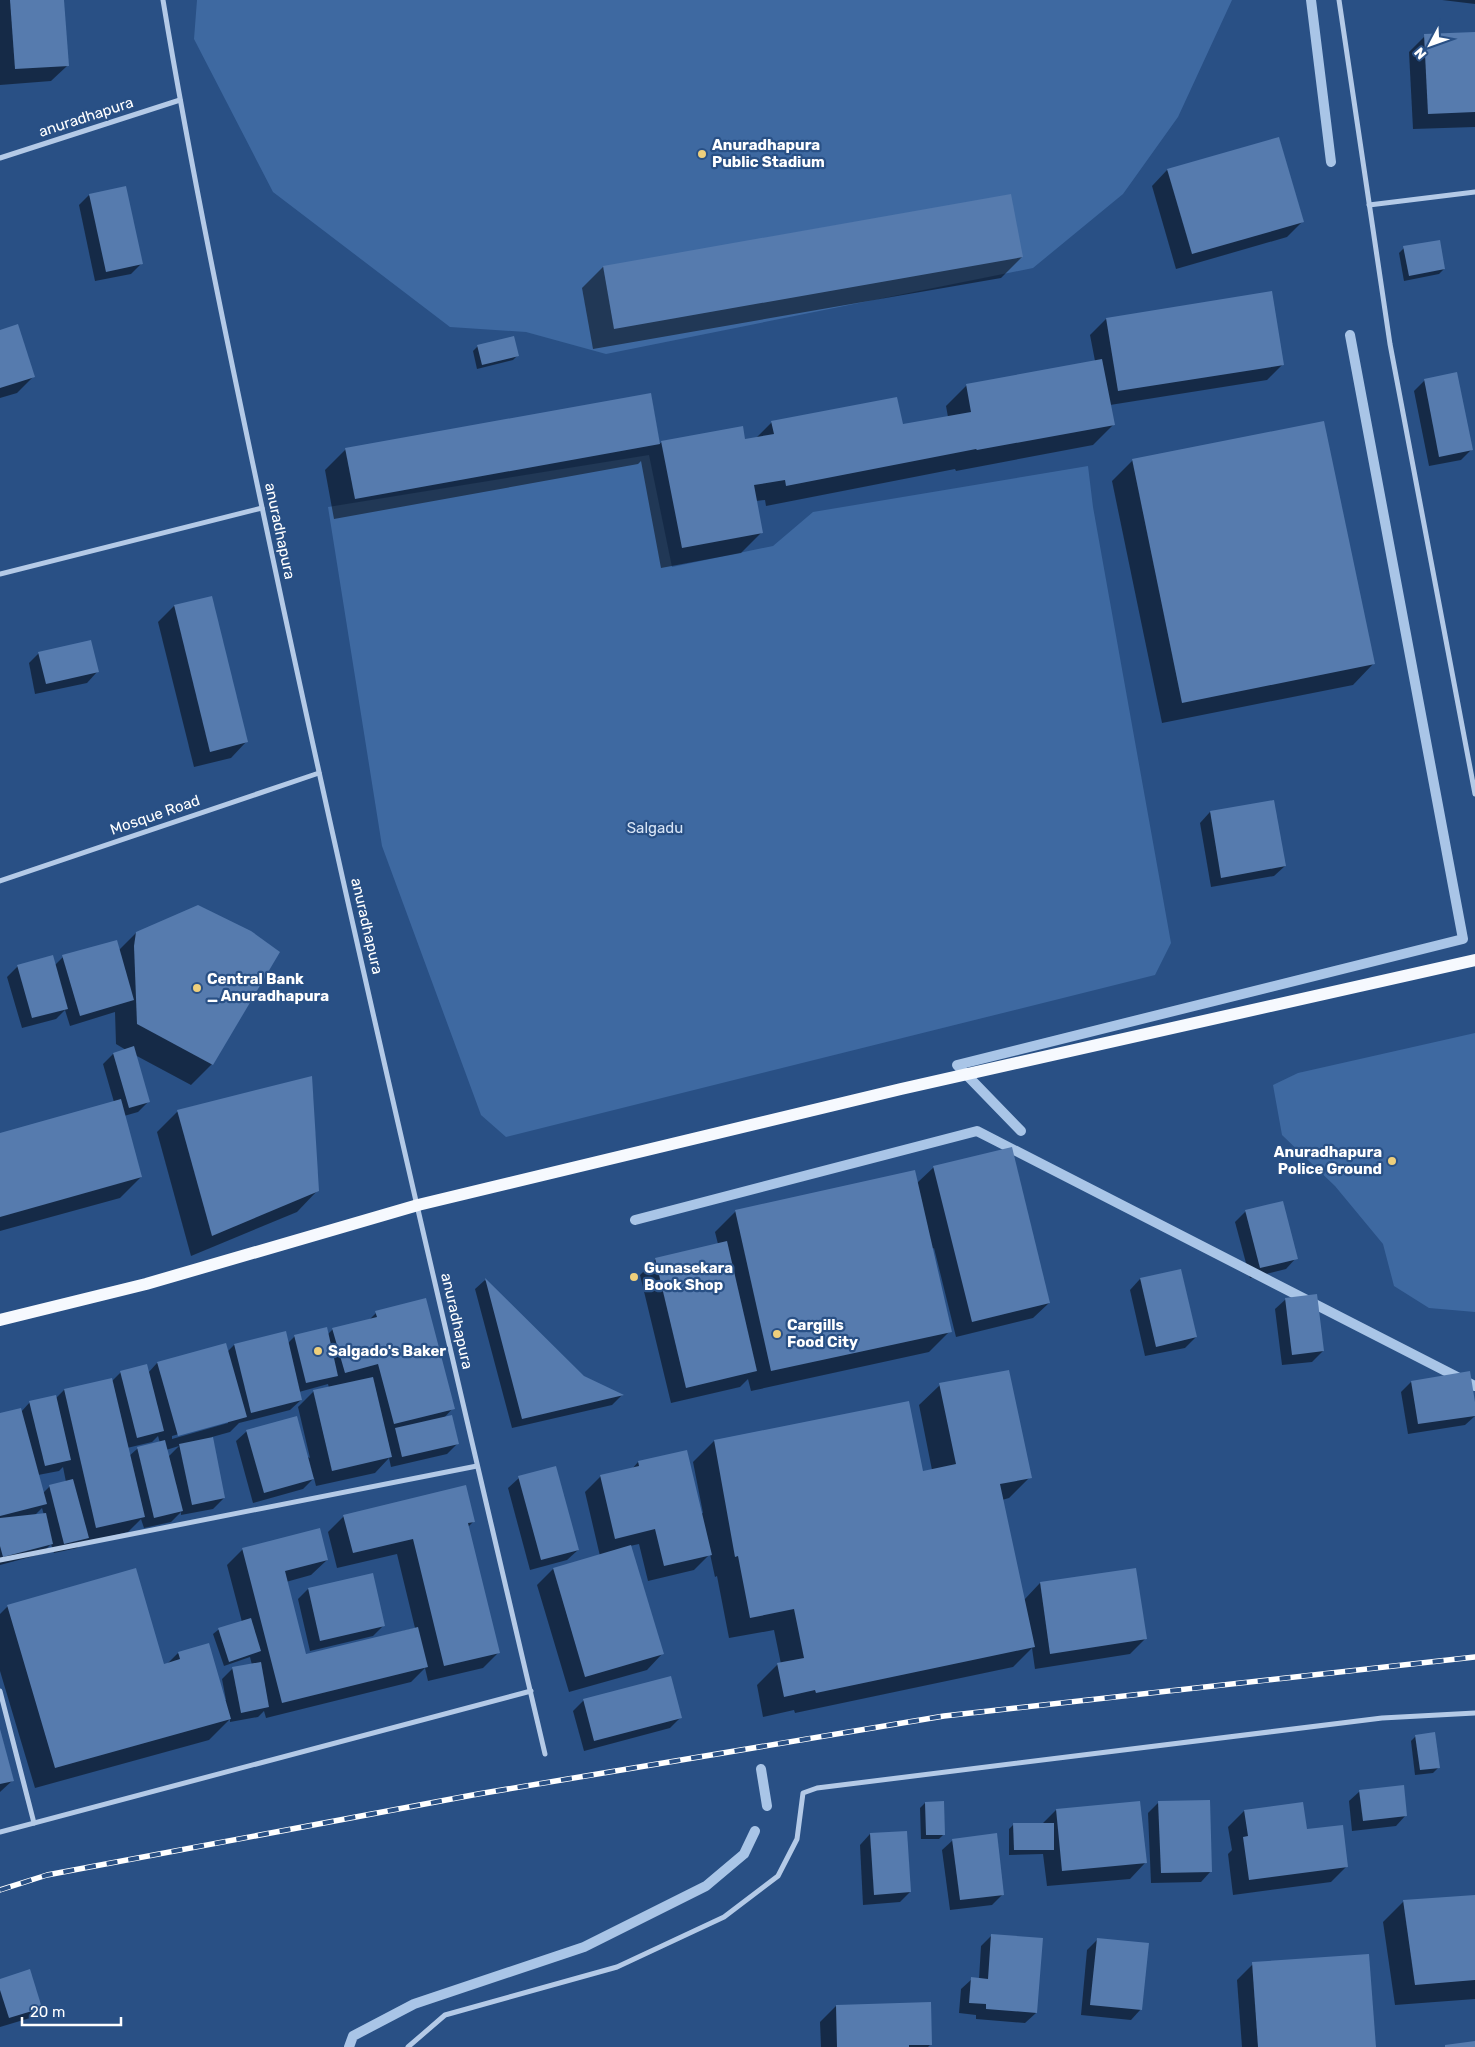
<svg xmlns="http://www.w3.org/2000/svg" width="1475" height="2047" viewBox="0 0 1475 2047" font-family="Rubik,sans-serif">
<rect width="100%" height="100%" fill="#295085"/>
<g fill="#3e69a1">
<path d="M 197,0 L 1232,0 L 1178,117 L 1123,194 L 1033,268 L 606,354 L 526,332 L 450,327 L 273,192 L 194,39 Z"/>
<path d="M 649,455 L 672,567 L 773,546 L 813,512 L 1088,466 L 1093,507 L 1171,943 L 1155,975 L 506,1137 L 481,1115 L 382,846 L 328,507 Z"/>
<path d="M 1475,1033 L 1475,1312 L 1429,1308 L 1394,1286 L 1383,1244 L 1335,1186 L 1282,1135 L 1273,1085 L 1298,1073 Z"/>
</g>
<g fill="#0007" fill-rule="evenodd">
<path d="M 0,0 L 63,0 L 67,66 L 51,81 L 0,85 Z"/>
<path d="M 1442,0 L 1475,0 L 1475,4 Z"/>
<path d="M 1475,34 L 1475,127 L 1413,129 L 1409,52 L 1425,36 Z"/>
<path d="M 1167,170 L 1303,221 L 1287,237 L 1176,269 L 1152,186 Z"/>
<path d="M 89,195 L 141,264 L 131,274 L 95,281 L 79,205 Z"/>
<path d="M 1010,195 L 1022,257 L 1001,278 L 593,349 L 582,288 L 603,267 Z"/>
<path d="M 1404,248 L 1444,269 L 1439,274 L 1404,281 L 1399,253 Z"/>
<path d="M 1106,319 L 1283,364 L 1267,380 L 1110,405 L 1114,424 L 1093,445 L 956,471 L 955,469 L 766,506 L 765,500 L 756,501 L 762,532 L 741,553 L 661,568 L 641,461 L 638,464 L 334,519 L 325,470 L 346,449 L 650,394 L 659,444 L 662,442 L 744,441 L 755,439 L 772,422 L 902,426 L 948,417 L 946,406 L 967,385 L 1095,361 L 1090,335 Z"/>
<path d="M 0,331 L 33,377 L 17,393 L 0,398 Z"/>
<path d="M 478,346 L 518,355 L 513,360 L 477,369 L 473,351 Z"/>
<path d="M 1425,380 L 1471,450 L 1461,460 L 1429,466 L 1414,391 Z"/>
<path d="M 1133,460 L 1373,664 L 1353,685 L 1162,723 L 1112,481 Z"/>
<path d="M 211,598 L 246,742 L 231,758 L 194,767 L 158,622 L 174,606 Z"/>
<path d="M 39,653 L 97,672 L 87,683 L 35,694 L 29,663 Z"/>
<path d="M 1210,812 L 1285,866 L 1274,876 L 1211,887 L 1200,823 Z"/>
<path d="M 136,933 L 212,1064 L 191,1085 L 135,1055 L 148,1102 L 138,1112 L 124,1116 L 141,1177 L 120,1198 L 0,1231 L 0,1134 L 114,1102 L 103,1064 L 113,1054 L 126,1050 L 116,1044 L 115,1012 L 70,1026 L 65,1010 L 56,1019 L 22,1028 L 7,977 L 18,966 L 55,965 L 63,957 L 118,951 Z"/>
<path d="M 311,1077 L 318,1190 L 297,1212 L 191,1256 L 157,1132 L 177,1112 Z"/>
<path d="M 934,1167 L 1049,1303 L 1033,1318 L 956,1337 L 934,1248 L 932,1249 L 950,1331 L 929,1352 L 751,1391 L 748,1379 L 740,1387 L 671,1403 L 640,1275 L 656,1259 L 718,1244 L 715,1232 L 736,1211 L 917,1183 Z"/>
<path d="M 1246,1211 L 1296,1258 L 1286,1269 L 1250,1278 L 1235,1222 Z"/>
<path d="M 1180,1270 L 1196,1337 L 1185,1348 L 1145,1356 L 1130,1290 L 1140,1279 Z"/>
<path d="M 485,1280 L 584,1377 L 622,1395 L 612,1405 L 512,1428 L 475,1289 Z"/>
<path d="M 1286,1299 L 1323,1351 L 1312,1362 L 1282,1365 L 1275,1309 Z"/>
<path d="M 376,1313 L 453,1408 L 444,1418 L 458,1443 L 447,1454 L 391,1467 L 389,1458 L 375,1473 L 316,1486 L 314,1478 L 303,1489 L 253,1503 L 236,1441 L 247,1431 L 310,1458 L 298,1407 L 314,1391 L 329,1388 L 328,1384 L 299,1392 L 301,1400 L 290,1410 L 239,1423 L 230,1432 L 212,1437 L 224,1498 L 213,1509 L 181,1515 L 181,1512 L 171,1522 L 144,1528 L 141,1519 L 128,1532 L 82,1543 L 77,1548 L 54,1553 L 51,1544 L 41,1554 L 0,1565 L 0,1415 L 21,1412 L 30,1402 L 55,1399 L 64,1390 L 112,1381 L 121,1372 L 148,1373 L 157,1363 L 227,1352 L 234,1345 L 288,1343 L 295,1336 L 327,1335 L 333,1329 L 369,1320 ZM 228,1420 L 228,1423 L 172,1439 L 172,1436 ZM 158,1436 L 160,1443 L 137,1449 L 129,1456 L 127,1448 L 152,1442 ZM 179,1446 L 168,1457 L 166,1450 ZM 63,1467 L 66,1482 L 50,1486 L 43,1493 L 38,1475 L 59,1471 ZM 42,1508 L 44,1515 L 34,1516 Z"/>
<path d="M 1411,1382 L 1475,1409 L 1475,1416 L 1465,1425 L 1408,1434 L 1401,1392 Z"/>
<path d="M 940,1385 L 1030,1477 L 1009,1498 L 1002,1500 L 1024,1600 L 1040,1583 L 1135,1569 L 1146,1638 L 1130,1654 L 1035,1669 L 1032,1648 L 1013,1667 L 795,1713 L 794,1710 L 763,1717 L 757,1685 L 778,1664 L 781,1664 L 774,1630 L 729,1638 L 717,1576 L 715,1577 L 710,1554 L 694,1570 L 648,1581 L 639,1544 L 630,1546 L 662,1654 L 647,1670 L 569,1692 L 537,1585 L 553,1569 L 600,1556 L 585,1492 L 601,1476 L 632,1469 L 638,1462 L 701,1514 L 703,1513 L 693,1462 L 714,1441 L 922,1472 L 932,1470 L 919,1405 Z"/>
<path d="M 519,1478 L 578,1550 L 567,1560 L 530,1570 L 508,1488 Z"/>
<path d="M 344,1516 L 473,1522 L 468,1527 L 499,1652 L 483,1668 L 428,1681 L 425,1668 L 411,1682 L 266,1718 L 264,1711 L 258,1717 L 230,1722 L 230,1719 L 209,1740 L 35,1788 L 0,1671 L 0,1614 L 8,1606 L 163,1665 L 167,1664 L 178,1653 L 225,1700 L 226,1700 L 222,1679 L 233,1668 L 252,1665 L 250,1657 L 224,1666 L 213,1634 L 218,1630 L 242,1622 L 227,1565 L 243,1549 L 327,1560 L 311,1575 L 286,1582 L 305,1656 L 415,1628 L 397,1554 L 337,1568 L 328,1532 Z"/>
<path d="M 308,1589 L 384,1625 L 373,1636 L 310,1651 L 298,1599 Z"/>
<path d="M 584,1700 L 680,1718 L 670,1728 L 584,1751 L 573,1711 Z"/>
<path d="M 0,1732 L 13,1780 L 0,1792 Z"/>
<path d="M 1416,1736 L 1438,1768 L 1433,1773 L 1415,1775 L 1411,1741 Z"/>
<path d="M 1360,1791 L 1406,1815 L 1396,1826 L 1352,1831 L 1349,1801 Z"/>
<path d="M 1159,1802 L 1211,1871 L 1201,1882 L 1151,1883 L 1148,1813 Z"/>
<path d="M 925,1803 L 944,1834 L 939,1839 L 921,1839 L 920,1808 Z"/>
<path d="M 1302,1803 L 1305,1830 L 1347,1866 L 1331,1882 L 1233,1895 L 1228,1854 L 1232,1850 L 1228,1827 L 1244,1811 Z"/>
<path d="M 1056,1810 L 1145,1863 L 1130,1879 L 1047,1886 L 1043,1854 L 1009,1855 L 1009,1829 L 1014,1824 L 1042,1824 Z"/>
<path d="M 870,1834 L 910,1892 L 900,1902 L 863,1905 L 860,1845 Z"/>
<path d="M 953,1840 L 1003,1894 L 992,1905 L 950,1910 L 942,1850 Z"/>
<path d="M 1475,1896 L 1475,1999 L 1395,2005 L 1383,1922 L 1404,1901 Z"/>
<path d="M 992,1935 L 1036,2013 L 1025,2023 L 976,2019 L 976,2015 L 959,2013 L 961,1989 L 972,1979 L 979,1979 L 981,1946 Z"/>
<path d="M 1098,1939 L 1141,2009 L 1131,2020 L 1081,2015 L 1087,1950 Z"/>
<path d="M 1253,1964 L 1375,2047 L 1242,2047 L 1237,1980 Z"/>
<path d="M 0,1980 L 41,2008 L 30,2018 L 0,2027 Z"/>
<path d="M 836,2006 L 931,2044 L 928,2047 L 821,2047 L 820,2022 Z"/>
</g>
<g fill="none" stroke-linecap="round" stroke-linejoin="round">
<g stroke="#a9c5e7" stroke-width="10">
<path d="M 1311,0 L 1331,162"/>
<path d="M 1021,1131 L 957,1065 L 1463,939 L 1350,335"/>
<path d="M 635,1220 L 977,1131 L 1475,1386"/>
<path d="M 761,1769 L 767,1806"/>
<path d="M 349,2047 L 353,2036 L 414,2004 L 584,1947 L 706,1886 L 744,1854 L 755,1831"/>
</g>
</g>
<g fill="#567bae">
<path d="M 10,0 L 64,0 L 69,66 L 15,69 Z"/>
<path d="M 1475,32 L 1475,112 L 1428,114 L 1424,34 Z"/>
<path d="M 1279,137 L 1304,222 L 1192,254 L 1167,169 Z"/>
<path d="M 126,186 L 143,264 L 106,272 L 89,194 Z"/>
<path d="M 1011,194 L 1023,257 L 614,329 L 603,266 Z"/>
<path d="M 1440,240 L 1445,269 L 1409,276 L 1403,246 Z"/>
<path d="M 1272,291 L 1284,365 L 1118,391 L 1106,318 Z"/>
<path d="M 18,324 L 35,377 L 0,388 L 0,330 Z"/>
<path d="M 514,336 L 519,356 L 482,365 L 477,345 Z"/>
<path d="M 1102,359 L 1115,425 L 977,450 L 976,449 L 786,486 L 785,480 L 754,485 L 763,533 L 682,548 L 661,441 L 743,426 L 745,439 L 774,434 L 771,421 L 897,397 L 903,424 L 971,412 L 966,384 Z"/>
<path d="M 1457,372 L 1473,450 L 1439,457 L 1424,379 Z"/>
<path d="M 651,393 L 660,444 L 355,499 L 345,448 Z"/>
<path d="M 1324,421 L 1375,664 L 1182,703 L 1132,459 Z"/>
<path d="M 212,596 L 248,742 L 210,752 L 174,605 Z"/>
<path d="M 91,640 L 99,672 L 46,684 L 38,652 Z"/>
<path d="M 1274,800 L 1286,866 L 1221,878 L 1210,811 Z"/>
<path d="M 198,905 L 251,931 L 280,952 L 213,1065 L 137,1024 L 134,946 L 136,932 Z"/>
<path d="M 117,940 L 134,1000 L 80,1016 L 62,955 Z"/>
<path d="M 53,955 L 68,1009 L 32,1018 L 17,965 Z"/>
<path d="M 134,1046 L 150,1102 L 129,1108 L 113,1053 Z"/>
<path d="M 312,1076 L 319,1191 L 212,1236 L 177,1110 Z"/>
<path d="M 121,1099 L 142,1177 L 0,1217 L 0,1133 Z"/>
<path d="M 1012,1147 L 1050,1303 L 972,1322 L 933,1166 Z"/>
<path d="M 915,1170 L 952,1332 L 771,1371 L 735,1210 Z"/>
<path d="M 1283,1201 L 1298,1259 L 1260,1268 L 1245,1210 Z"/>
<path d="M 727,1241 L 757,1371 L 686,1388 L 655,1258 Z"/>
<path d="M 1181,1269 L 1197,1337 L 1156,1347 L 1140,1278 Z"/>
<path d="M 485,1278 L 584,1376 L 624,1395 L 522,1419 Z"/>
<path d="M 1317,1294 L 1324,1351 L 1292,1355 L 1285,1298 Z"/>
<path d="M 426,1298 L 455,1409 L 394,1424 L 378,1364 L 345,1373 L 332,1328 L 377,1317 L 375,1311 Z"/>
<path d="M 327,1327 L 338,1376 L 306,1383 L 294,1335 Z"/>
<path d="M 286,1331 L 302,1400 L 251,1413 L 234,1344 Z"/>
<path d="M 226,1343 L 247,1417 L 178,1436 L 157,1362 Z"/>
<path d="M 147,1364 L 164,1431 L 137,1438 L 120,1371 Z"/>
<path d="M 1009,1370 L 1032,1478 L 1000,1484 L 1035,1647 L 816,1693 L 815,1690 L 784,1697 L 777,1663 L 804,1658 L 794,1609 L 750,1618 L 738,1556 L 735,1557 L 714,1440 L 909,1401 L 923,1471 L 956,1464 L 939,1383 Z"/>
<path d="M 1470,1371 L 1475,1402 L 1475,1416 L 1418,1424 L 1411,1381 Z"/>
<path d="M 373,1377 L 392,1457 L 332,1471 L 313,1390 Z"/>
<path d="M 112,1378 L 145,1517 L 96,1528 L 64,1389 Z"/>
<path d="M 56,1395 L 71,1460 L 45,1466 L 29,1401 Z"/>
<path d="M 21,1408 L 47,1504 L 0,1516 L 0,1413 Z"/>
<path d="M 452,1415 L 459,1444 L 402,1457 L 395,1428 Z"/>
<path d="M 297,1416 L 314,1479 L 264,1493 L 246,1430 Z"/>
<path d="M 213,1437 L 225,1498 L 192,1505 L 179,1444 Z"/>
<path d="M 165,1440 L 183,1511 L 154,1518 L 137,1447 Z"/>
<path d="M 687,1450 L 712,1555 L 664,1566 L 655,1529 L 615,1539 L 600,1475 L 639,1466 L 638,1461 Z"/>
<path d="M 556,1466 L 579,1550 L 541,1560 L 518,1476 Z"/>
<path d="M 73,1479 L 89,1538 L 64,1544 L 49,1485 Z"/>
<path d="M 466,1485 L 475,1522 L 468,1523 L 500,1653 L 444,1666 L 413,1539 L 353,1553 L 343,1515 Z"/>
<path d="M 46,1513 L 53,1544 L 3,1557 L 0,1546 L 0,1518 Z"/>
<path d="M 320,1528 L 328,1560 L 285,1571 L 306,1654 L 418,1627 L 428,1667 L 282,1703 L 242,1548 Z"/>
<path d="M 631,1545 L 664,1654 L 585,1677 L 553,1568 Z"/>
<path d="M 136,1568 L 164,1664 L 180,1659 L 178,1652 L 209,1643 L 231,1719 L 55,1768 L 7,1605 Z"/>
<path d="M 1136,1568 L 1147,1639 L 1050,1654 L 1040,1582 Z"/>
<path d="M 373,1573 L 385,1626 L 320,1641 L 308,1588 Z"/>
<path d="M 251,1618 L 261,1651 L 229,1662 L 218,1628 Z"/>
<path d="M 261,1662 L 269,1707 L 241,1713 L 232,1667 Z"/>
<path d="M 671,1676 L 682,1718 L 594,1741 L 583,1699 Z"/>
<path d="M 0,1729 L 14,1781 L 0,1784 Z"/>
<path d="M 1435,1732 L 1440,1768 L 1420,1770 L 1415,1735 Z"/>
<path d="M 1404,1785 L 1407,1816 L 1363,1821 L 1359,1790 Z"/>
<path d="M 1210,1800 L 1212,1872 L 1161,1873 L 1158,1801 Z"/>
<path d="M 944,1801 L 945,1835 L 926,1835 L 925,1802 Z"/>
<path d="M 1140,1801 L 1147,1863 L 1062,1871 L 1056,1809 Z"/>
<path d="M 1303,1802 L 1307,1829 L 1343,1825 L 1348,1867 L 1249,1880 L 1243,1837 L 1248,1836 L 1244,1810 Z"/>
<path d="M 1013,1823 L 1054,1823 L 1054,1850 L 1014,1850 Z"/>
<path d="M 907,1831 L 911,1892 L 874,1895 L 870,1833 Z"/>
<path d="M 997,1833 L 1004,1895 L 960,1900 L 952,1839 Z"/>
<path d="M 1475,1895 L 1475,1980 L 1415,1985 L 1403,1900 Z"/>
<path d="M 991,1934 L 1043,1938 L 1037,2013 L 986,2009 L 986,2004 L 969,2003 L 971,1977 L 988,1979 Z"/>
<path d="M 1097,1938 L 1149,1943 L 1142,2010 L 1090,2005 Z"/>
<path d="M 1369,1954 L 1376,2047 L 1258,2047 L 1252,1962 Z"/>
<path d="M 30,1969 L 42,2008 L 9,2018 L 0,1990 L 0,1979 Z"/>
<path d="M 931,2002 L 932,2045 L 909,2045 L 909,2047 L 837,2047 L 836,2005 Z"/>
<path d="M 1475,2041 L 1475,2047 L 1445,2047 L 1445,2045 Z"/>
</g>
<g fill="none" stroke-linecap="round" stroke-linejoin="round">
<g stroke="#b4cae7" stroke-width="5">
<path d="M 163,0 C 197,205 241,408 284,611 C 366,993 456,1374 545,1754"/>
<path d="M 1339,0 L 1390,344 L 1475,794"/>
<path d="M 0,158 L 180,100"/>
<path d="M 1369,205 L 1475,192"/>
<path d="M 0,574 L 262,508"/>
<path d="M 0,881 L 319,773"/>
<path d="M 0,1560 L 477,1466"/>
<path d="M 0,1691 L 34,1823"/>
<path d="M 0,1832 L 531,1691"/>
<path d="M 408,2047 L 445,2015 L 617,1967 L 724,1917 L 778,1876 L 797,1839 L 803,1793 L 817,1788 L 1382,1718 L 1475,1713"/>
</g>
<path stroke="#f6f9fe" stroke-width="12" d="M 0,1320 L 146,1284 L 418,1205 L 901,1089 L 1475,960"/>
<defs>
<path id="rail" d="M 0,1890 L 47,1875 L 478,1794 L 944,1716 L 1475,1657"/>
</defs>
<use href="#rail" stroke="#fff" stroke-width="5.5"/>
<use href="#rail" stroke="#295085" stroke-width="4" stroke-dasharray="11" stroke-linecap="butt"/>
</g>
<g fill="#eecf7c" stroke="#295085" stroke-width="2">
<circle cx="702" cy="154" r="5"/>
<circle cx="197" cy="988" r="5"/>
<circle cx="1392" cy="1161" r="5"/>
<circle cx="634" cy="1277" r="5"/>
<circle cx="777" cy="1334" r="5"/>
<circle cx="318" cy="1351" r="5"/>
</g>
<g text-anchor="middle" stroke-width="4.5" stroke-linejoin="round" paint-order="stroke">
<g font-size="15" fill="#fff" stroke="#295085">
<text transform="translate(86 117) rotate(-18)" y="5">anuradhapura</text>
<text transform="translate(280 531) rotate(78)" y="5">anuradhapura</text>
<text transform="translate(155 815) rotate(-19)" y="5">Mosque Road</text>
<text transform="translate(367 926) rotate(77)" y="5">anuradhapura</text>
<text transform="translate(457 1321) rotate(77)" y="5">anuradhapura</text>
</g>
<g font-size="15" font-weight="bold" fill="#fff" stroke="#295085" text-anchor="start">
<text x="712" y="150">Anuradhapura<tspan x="712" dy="17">Public Stadium</tspan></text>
<text x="207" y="984">Central Bank<tspan x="207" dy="17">_ Anuradhapura</tspan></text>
<text x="1382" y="1157" text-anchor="end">Anuradhapura<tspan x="1382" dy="17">Police Ground</tspan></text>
<text x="644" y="1273">Gunasekara<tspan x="644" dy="17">Book Shop</tspan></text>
<text x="787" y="1330">Cargills<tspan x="787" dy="17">Food City</tspan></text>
<text x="328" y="1356">Salgado's Baker</text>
</g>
<g font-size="15" fill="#d8e5f6" stroke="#295085">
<text x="655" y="833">Salgadu</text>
</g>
</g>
<g transform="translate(1430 45) rotate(229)" stroke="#295085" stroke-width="4" paint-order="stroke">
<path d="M0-4L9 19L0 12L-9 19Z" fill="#ffffff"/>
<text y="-8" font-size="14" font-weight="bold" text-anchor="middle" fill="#ffffff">N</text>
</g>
<path d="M22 2017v8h99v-8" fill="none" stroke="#ffffff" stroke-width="2.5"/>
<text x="30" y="2017" font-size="15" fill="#ffffff" stroke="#295085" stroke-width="4" paint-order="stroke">20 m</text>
</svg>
